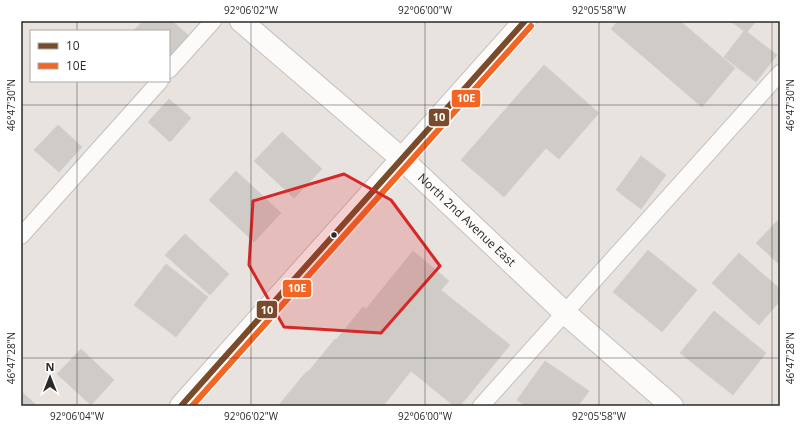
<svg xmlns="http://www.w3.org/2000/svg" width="801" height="427" viewBox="0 0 801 427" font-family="'Open Sans',sans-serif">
<rect width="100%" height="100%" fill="#e9e3df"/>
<g fill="#cfccc8" stroke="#d4cfcb">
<path d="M 143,21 L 172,21 L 189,36 L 169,57 L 169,31 L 133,31 Z"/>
<path d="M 618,21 L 680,21 L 735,68 L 702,107 L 611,29 Z"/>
<path d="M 730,21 L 756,21 L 747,32 L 777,55 L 756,82 L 724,57 L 744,31 Z"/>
<path d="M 544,65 L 599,113 L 559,159 L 546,148 L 504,197 L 461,160 Z"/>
<path d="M 169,99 L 191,118 L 170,142 L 148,122 Z"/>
<path d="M 58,125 L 82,147 L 59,172 L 34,150 Z"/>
<path d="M 282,132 L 322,169 L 294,198 L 254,161 Z"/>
<path d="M 641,156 L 666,175 L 641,209 L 616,190 Z"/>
<path d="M 236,171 L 281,213 L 254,242 L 209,200 Z"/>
<path d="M 780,218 L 780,265 L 756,243 Z"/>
<path d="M 185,234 L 229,274 L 210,295 L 165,255 Z"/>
<path d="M 648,250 L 697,290 L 662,332 L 613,292 Z"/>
<path d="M 413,251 L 449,281 L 441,290 L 510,345 L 460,406 L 454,406 L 411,371 L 383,406 L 278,406 L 307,371 L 308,372 L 335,339 L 336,340 L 363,307 L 366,309 Z"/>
<path d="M 739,253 L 780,289 L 780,301 L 759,325 L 712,283 Z"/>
<path d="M 166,264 L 208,297 L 176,337 L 134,305 Z"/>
<path d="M 714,311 L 766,353 L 733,395 L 680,353 Z"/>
<path d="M 81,349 L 114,380 L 91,405 L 57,374 Z"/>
<path d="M 545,361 L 589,391 L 578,406 L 526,406 L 517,400 Z"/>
<path d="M 21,391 L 37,406 L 21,406 Z"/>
</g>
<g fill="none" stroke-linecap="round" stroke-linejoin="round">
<defs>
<g id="lane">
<path d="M 169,70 L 213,21"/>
<path d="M 21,236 L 160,81"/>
<path d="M 481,406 L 780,73"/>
</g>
<g id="street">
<path id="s1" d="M 241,21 L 402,159 L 565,313 L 672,406"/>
</g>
<path id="secondary" d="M 181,406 L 525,21"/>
</defs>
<use href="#lane" stroke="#c2c1c1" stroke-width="18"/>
<use href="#street" stroke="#c2c1c1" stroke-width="24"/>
<use href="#secondary" stroke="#c2c1c1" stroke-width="24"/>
<use href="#lane" stroke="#fcfbfa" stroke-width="16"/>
<use href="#street" stroke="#fcfbfa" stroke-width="22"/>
<use href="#secondary" stroke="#fcfbfa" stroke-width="22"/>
<defs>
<path id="bus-1" d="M 181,406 L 525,21"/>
<path id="bus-2" d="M 192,406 L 531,26"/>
</defs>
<use href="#bus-1" stroke="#fff" stroke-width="9"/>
<use href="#bus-2" stroke="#fff" stroke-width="9"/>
<use href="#bus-1" stroke="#7a4b2a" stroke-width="6"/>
<use href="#bus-2" stroke="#f26522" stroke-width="6"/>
</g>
<path fill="#d62828" fill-opacity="0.2" stroke="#d62828" stroke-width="3" stroke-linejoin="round" d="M 344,174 L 391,200 L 440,266 L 381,333 L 284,327 L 249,265 L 253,201 Z"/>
<path fill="none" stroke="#2a2a2a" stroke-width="1" stroke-opacity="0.45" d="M 77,21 L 77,31M 251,21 L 251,406M 425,21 L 425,406M 599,21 L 599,406M 772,21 L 772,406M 77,81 L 77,406M 21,105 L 780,105M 21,358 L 780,358"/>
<circle fill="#2a2a2a" stroke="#fff" stroke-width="1.5" cx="334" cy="235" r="3.5"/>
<g text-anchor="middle" stroke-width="3" stroke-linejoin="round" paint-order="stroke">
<g font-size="12" fill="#2a2a2a" stroke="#fff">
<text dy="4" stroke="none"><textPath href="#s1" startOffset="301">North 2nd Avenue East</textPath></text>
</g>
</g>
<g stroke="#fff" stroke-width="1.5">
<rect x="451" y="89" width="30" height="19" rx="4" fill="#f26522"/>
<rect x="428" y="108" width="22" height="19" rx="4" fill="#7a4b2a"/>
<rect x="282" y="279" width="30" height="19" rx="4" fill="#f26522"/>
<rect x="256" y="300" width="22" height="19" rx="4" fill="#7a4b2a"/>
</g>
<g font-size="11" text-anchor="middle" font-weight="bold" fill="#fff">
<text x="466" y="102">10E</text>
<text x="439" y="121">10</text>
<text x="297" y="292">10E</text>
<text x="267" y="314">10</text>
</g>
<rect width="801" height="427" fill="none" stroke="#ffffff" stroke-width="44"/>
<rect x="30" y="30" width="140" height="52" fill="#ffffff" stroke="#aaaaaa"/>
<rect x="38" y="43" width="20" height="6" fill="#7a4b2a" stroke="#aaaaaa"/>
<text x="66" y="50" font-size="12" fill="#2a2a2a">10</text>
<rect x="38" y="63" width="20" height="6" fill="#f26522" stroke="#aaaaaa"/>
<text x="66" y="70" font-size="12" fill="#2a2a2a">10E</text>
<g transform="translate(50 377)" stroke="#ffffff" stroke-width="3" paint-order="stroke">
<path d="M0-3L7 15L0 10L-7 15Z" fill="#2a2a2a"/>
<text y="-6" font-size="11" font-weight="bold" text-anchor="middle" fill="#2a2a2a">N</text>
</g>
<rect x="22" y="22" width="757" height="383" fill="none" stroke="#2a2a2a" stroke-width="1.5"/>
<g font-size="10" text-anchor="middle" fill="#2a2a2a">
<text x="251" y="14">92°06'02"W</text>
<text x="425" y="14">92°06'00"W</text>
<text x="599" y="14">92°05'58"W</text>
<text transform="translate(11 105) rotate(-90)" y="4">46°47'30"N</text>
<text transform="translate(790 105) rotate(-90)" y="4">46°47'30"N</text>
<text transform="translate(11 358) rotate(-90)" y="4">46°47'28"N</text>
<text transform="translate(790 358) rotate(-90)" y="4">46°47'28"N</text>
<text x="77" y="420">92°06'04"W</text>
<text x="251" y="420">92°06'02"W</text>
<text x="425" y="420">92°06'00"W</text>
<text x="599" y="420">92°05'58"W</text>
</g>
</svg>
